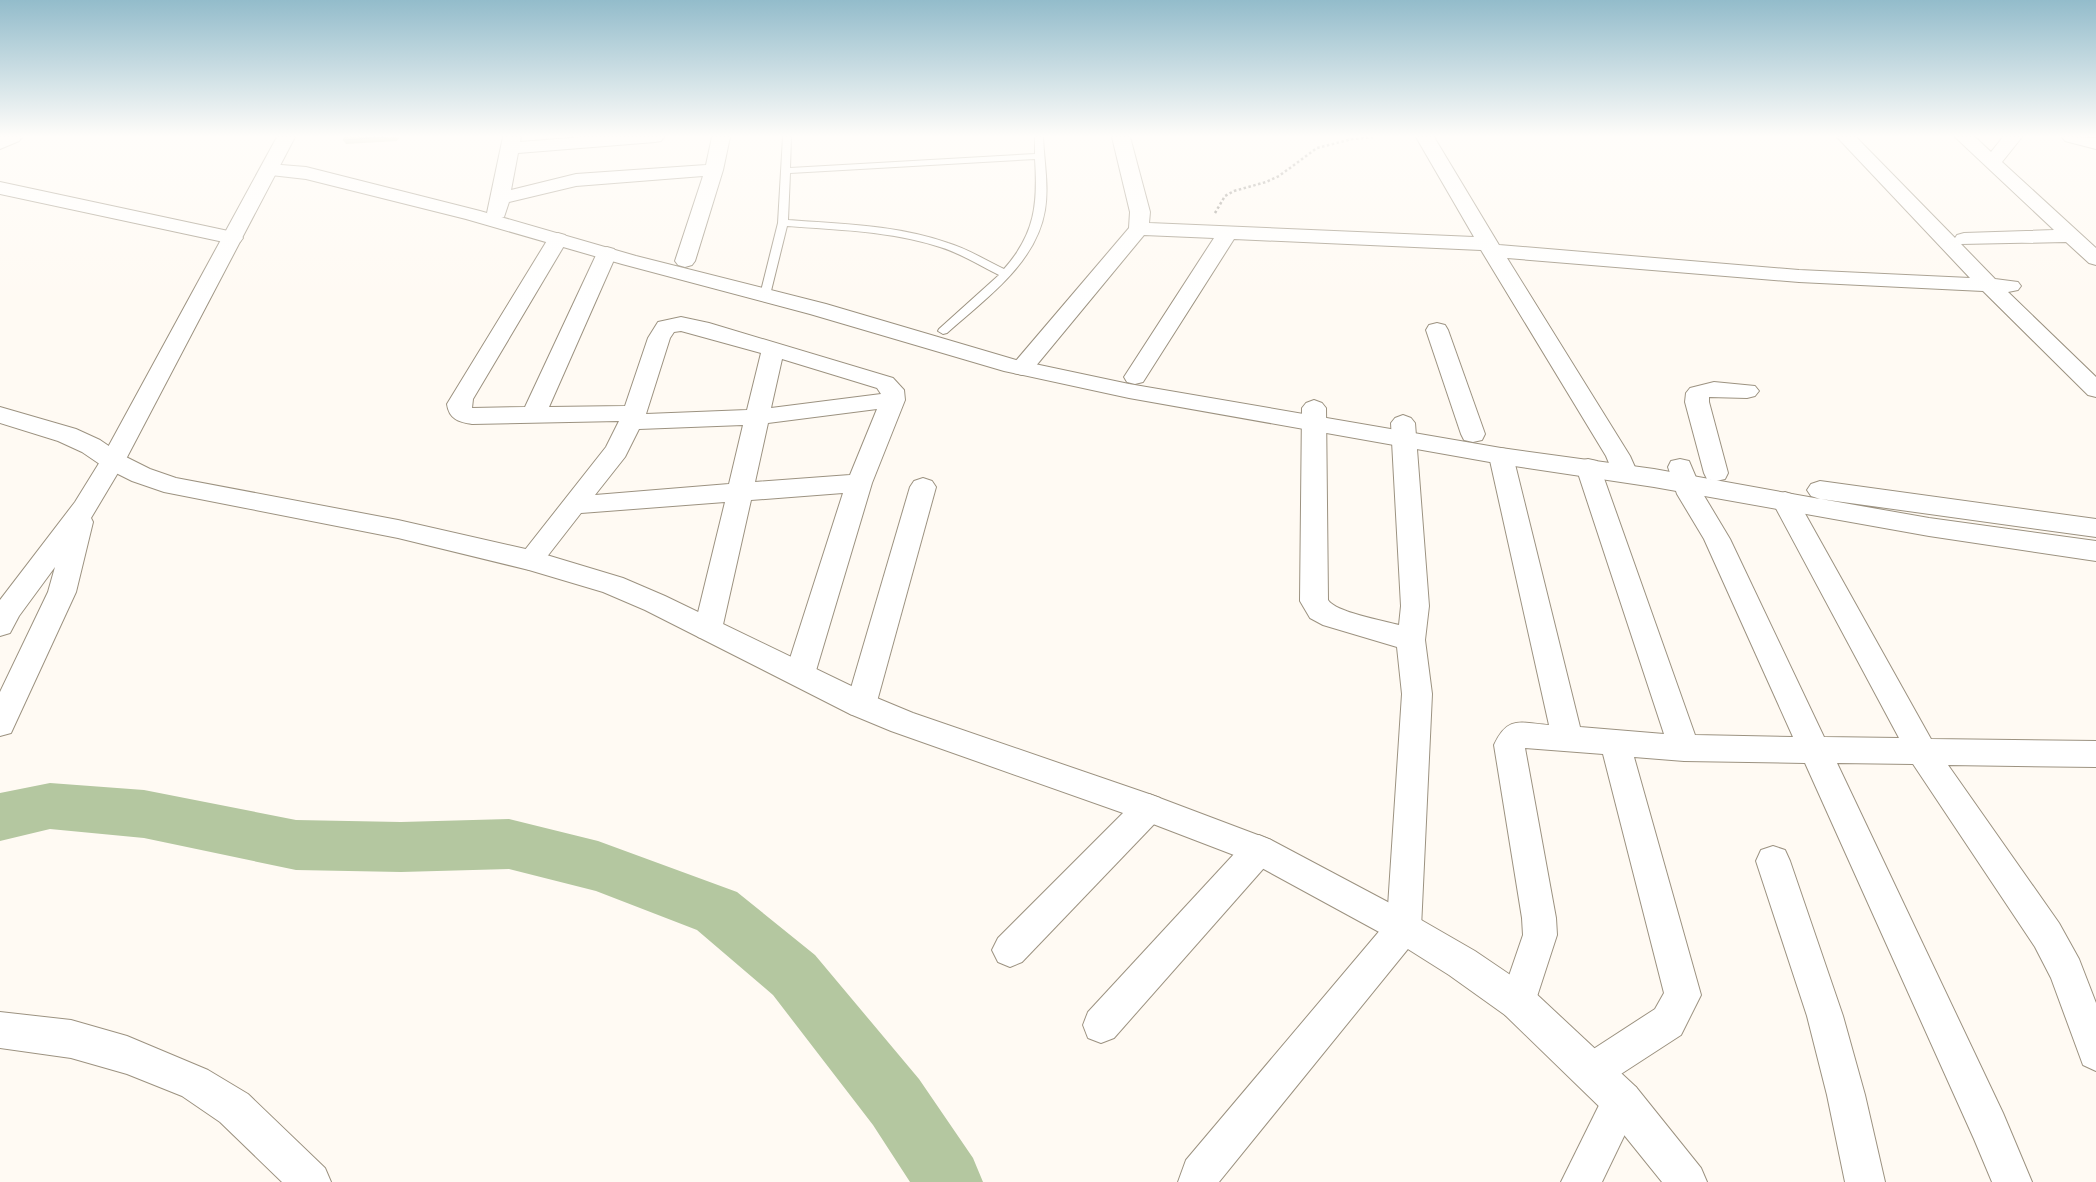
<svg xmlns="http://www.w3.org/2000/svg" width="2096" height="1182" viewBox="0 0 2096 1182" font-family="Figtree,sans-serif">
<rect width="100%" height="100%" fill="#fffaf3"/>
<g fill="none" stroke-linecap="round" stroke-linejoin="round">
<path fill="#b4c7a0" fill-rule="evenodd" d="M 50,783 L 144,790 L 296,820 L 401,822 L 509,819 L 598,841 L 737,892 L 815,955 L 919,1079 L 973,1158 L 983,1182 L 910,1182 L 873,1125 L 773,995 L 697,930 L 596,891 L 509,869 L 401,872 L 296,870 L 144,838 L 50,829 L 0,841 L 0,793 Z"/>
<defs>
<path id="service" d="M 783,137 L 791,137 L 790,168 L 1035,154 L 1035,137 L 1043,137 C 1044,161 1049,186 1045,210 C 1036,264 985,299 947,333 L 943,334 L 938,331 L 939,329 L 999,275 C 979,265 960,253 940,247 C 891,231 838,230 787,226 L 770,295 L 769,297 L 761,297 L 760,295 L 778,223 ZM 1035,159 C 1038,204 1035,234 1004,269 C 985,260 968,249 948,243 C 897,225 841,224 788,220 L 790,173 Z"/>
<g id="minor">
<path d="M 0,137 L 22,137 L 19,141 L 0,149 Z"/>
<path d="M 503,137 L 521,137 L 520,142 L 583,137 L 664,137 L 661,141 L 655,142 L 518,153 L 511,190 L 576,174 L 706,165 L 712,137 L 730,137 L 723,170 L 695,261 L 692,265 L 685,267 L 678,265 L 675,261 L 703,176 L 576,186 L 509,202 L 504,217 L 497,219 L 490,217 L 487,213 Z"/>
<path d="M 1112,137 L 1130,137 L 1150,212 L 1149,223 L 1474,237 L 1416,137 L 1434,137 L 1499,245 L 1799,270 L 1970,278 L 1837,137 L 1856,137 L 1955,238 L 1957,235 L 1964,233 L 2054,230 L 1955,137 L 1975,137 L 1991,152 L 2003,137 L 2022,137 L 2002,162 L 2096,248 L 2096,265 L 2089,263 L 2066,242 L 1961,244 L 1995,279 L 2018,282 L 2021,286 L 2018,290 L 2008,292 L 2096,377 L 2096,397 L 2088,395 L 1983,291 L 1799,282 L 1507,258 L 1630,456 L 1638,474 L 1634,480 L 1625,482 L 1616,480 L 1606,456 L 1481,250 L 1234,239 L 1143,382 L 1135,384 L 1127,382 L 1124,377 L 1214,238 L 1144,235 L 1030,373 L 1022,375 L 1014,373 L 1011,368 L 1014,363 L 1129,228 L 1130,212 Z"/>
<path d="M 2062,137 L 2096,138 L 2096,149 L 2065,141 Z"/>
<path d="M 0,182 L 233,232 L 240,234 L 243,238 L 240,242 L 233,244 L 0,194 Z"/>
<path d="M 558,233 L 565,235 L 568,239 L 473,399 L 472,408 L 525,407 L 597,253 L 600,249 L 607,247 L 614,249 L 617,253 L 549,407 L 625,406 L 648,338 L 658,322 L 681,317 L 709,323 L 893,378 L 904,390 L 905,400 L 872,483 L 815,674 L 810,682 L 800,686 L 790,682 L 785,674 L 843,493 L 751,500 L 722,629 L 718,637 L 708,640 L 698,637 L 694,629 L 725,502 L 581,513 L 539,567 L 530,570 L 521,567 L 517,560 L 606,447 L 619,421 L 472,424 C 459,422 449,419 447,404 L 548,239 L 551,235 ZM 681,331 L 761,353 L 747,410 L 646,414 L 670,338 L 674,332 ZM 782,359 L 877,388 L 881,394 L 771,408 ZM 877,409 L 850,475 L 755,482 L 768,423 ZM 743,425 L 729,484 L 595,495 L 625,457 L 639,429 Z"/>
<path d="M 1437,323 L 1445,325 L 1448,330 L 1485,434 L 1482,440 L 1473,442 L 1464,440 L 1461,434 L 1426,330 L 1429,325 Z"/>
<path d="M 1714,382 L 1755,386 L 1759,391 L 1755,396 L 1747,398 L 1709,397 L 1709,402 L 1728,473 L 1725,479 L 1716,481 L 1707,479 L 1704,473 L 1685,402 L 1686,393 L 1690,388 Z"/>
<path d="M 1314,400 L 1322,403 L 1326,408 L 1328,600 C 1335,612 1384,621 1399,625 L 1401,606 L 1391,423 L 1395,418 L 1403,415 L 1411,418 L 1415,423 L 1429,606 L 1425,640 L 1432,694 L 1421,928 L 1416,939 L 1219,1182 L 1178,1182 L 1186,1160 L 1387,922 L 1402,694 L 1397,647 L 1323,625 L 1310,618 L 1300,601 L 1302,408 L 1306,403 Z"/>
<path d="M 1501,448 L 1510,450 L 1513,456 L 1580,727 L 1664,734 L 1576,467 L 1579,461 L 1588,459 L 1597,461 L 1600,467 L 1695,735 L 1793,737 L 1704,539 L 1677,494 L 1668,467 L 1671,461 L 1680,459 L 1689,461 L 1703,494 L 1730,539 L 1824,737 L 1899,738 L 1772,501 L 1776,495 L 1785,492 L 1794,495 L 1798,501 L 1931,739 L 2096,741 L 2096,767 L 1948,765 L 2059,923 L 2079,959 L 2096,1003 L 2096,1071 L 2083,1065 L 2051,978 L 2035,947 L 1913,764 L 1837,763 L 2003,1113 L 2032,1182 L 1992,1182 L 1974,1139 L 1805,763 L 1684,761 L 1634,757 L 1701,995 L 1681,1035 L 1604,1085 L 1591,1091 L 1578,1085 L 1572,1072 L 1578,1059 L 1655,1009 L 1664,993 L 1603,754 L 1525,748 L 1556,918 L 1557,935 L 1531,1015 L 1518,1020 L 1505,1015 L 1500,1002 L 1523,935 L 1522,918 L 1494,745 C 1508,715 1520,723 1549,725 L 1489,456 L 1492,450 Z"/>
<path d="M 923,478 L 932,481 L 936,487 L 876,705 L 872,714 L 861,717 L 850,714 L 846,705 L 910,487 L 914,481 Z"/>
<path d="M 1149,794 L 1160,798 L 1165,808 L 1160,818 L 1022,962 L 1010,967 L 998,962 L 992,950 L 998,938 L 1138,798 Z"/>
<path d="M 1259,835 L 1271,840 L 1276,850 L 1271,860 L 1114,1038 L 1101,1043 L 1088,1038 L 1083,1025 L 1088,1012 L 1247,840 Z"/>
<path d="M 1773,846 L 1785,850 L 1790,861 L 1843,1016 L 1865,1095 L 1885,1182 L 1845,1182 L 1827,1095 L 1807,1016 L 1756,861 L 1761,850 Z"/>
<path d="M 0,1012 L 71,1020 L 127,1036 L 208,1070 L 248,1094 L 325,1168 L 331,1182 L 282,1182 L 220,1122 L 182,1096 L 127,1074 L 71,1058 L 0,1048 Z"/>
<path d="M 1622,1082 L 1636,1087 L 1641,1101 L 1602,1182 L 1561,1182 L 1608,1087 Z"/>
</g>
<path id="tertiary" d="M 269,164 L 306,167 L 480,211 L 636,256 L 826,304 L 1016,360 L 1129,384 L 1501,448 L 1654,469 L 1820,499 L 1811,496 L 1807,490 L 1811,484 L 1820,481 L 2096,519 L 2096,537 L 1821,499 L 1929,518 L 2096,541 L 2096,561 L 1929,536 L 1654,487 L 1501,464 L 1129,398 L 1004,371 L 810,314 L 622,264 L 466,219 L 306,179 L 262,174 L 260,170 L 262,166 Z"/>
<path id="secondary" d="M 0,407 L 76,429 L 100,440 L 122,455 L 150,469 L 176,478 L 398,520 L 530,550 L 623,578 L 665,596 L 872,696 L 913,713 L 1149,794 L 1271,840 L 1416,917 L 1475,951 L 1531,989 L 1636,1087 L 1701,1168 L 1707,1182 L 1662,1182 L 1608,1115 L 1505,1015 L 1449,975 L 1392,939 L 1247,860 L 1140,819 L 891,731 L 850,714 L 645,610 L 603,592 L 529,570 L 398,538 L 164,492 L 132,481 L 104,467 L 82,452 L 58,441 L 0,423 Z"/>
<path id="primary" d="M 277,137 L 295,137 L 125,461 L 91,518 L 93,522 L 76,592 L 11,733 L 0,736 L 0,692 L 48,592 L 55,567 L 19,616 L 10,633 L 0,636 L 0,600 L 75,502 L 101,460 Z"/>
</defs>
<use href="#service" stroke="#9c9280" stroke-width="2"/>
<use href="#minor" stroke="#9c9280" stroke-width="2"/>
<use href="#tertiary" stroke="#9c9280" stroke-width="2"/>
<use href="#secondary" stroke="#9c9280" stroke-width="2"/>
<use href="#primary" stroke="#9c9280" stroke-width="2"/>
<path stroke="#98938c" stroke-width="2.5" stroke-dasharray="2.5 2.5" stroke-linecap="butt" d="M 1215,213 L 1225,196 L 1234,191 L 1266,182 L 1279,176 L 1317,148 L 1352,139 L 1375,137"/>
<use href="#service" fill="#fff" fill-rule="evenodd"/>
<use href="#minor" fill="#fff" fill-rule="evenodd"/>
<use href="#tertiary" fill="#fff" fill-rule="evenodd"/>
<use href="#secondary" fill="#fff" fill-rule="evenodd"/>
<use href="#primary" fill="#fff" fill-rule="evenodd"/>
</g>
<path fill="#bbba95" d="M 345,137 L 399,137 L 397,141 L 346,144 L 343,140 Z"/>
<path fill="#dad8ad" stroke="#999779" d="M 345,137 L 386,137 L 343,140 Z"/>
<linearGradient id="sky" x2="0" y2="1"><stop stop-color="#93bccb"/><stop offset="0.45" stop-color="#fffdfa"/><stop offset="1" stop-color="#fffdfa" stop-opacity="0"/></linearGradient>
<rect width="2096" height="303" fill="url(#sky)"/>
</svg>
